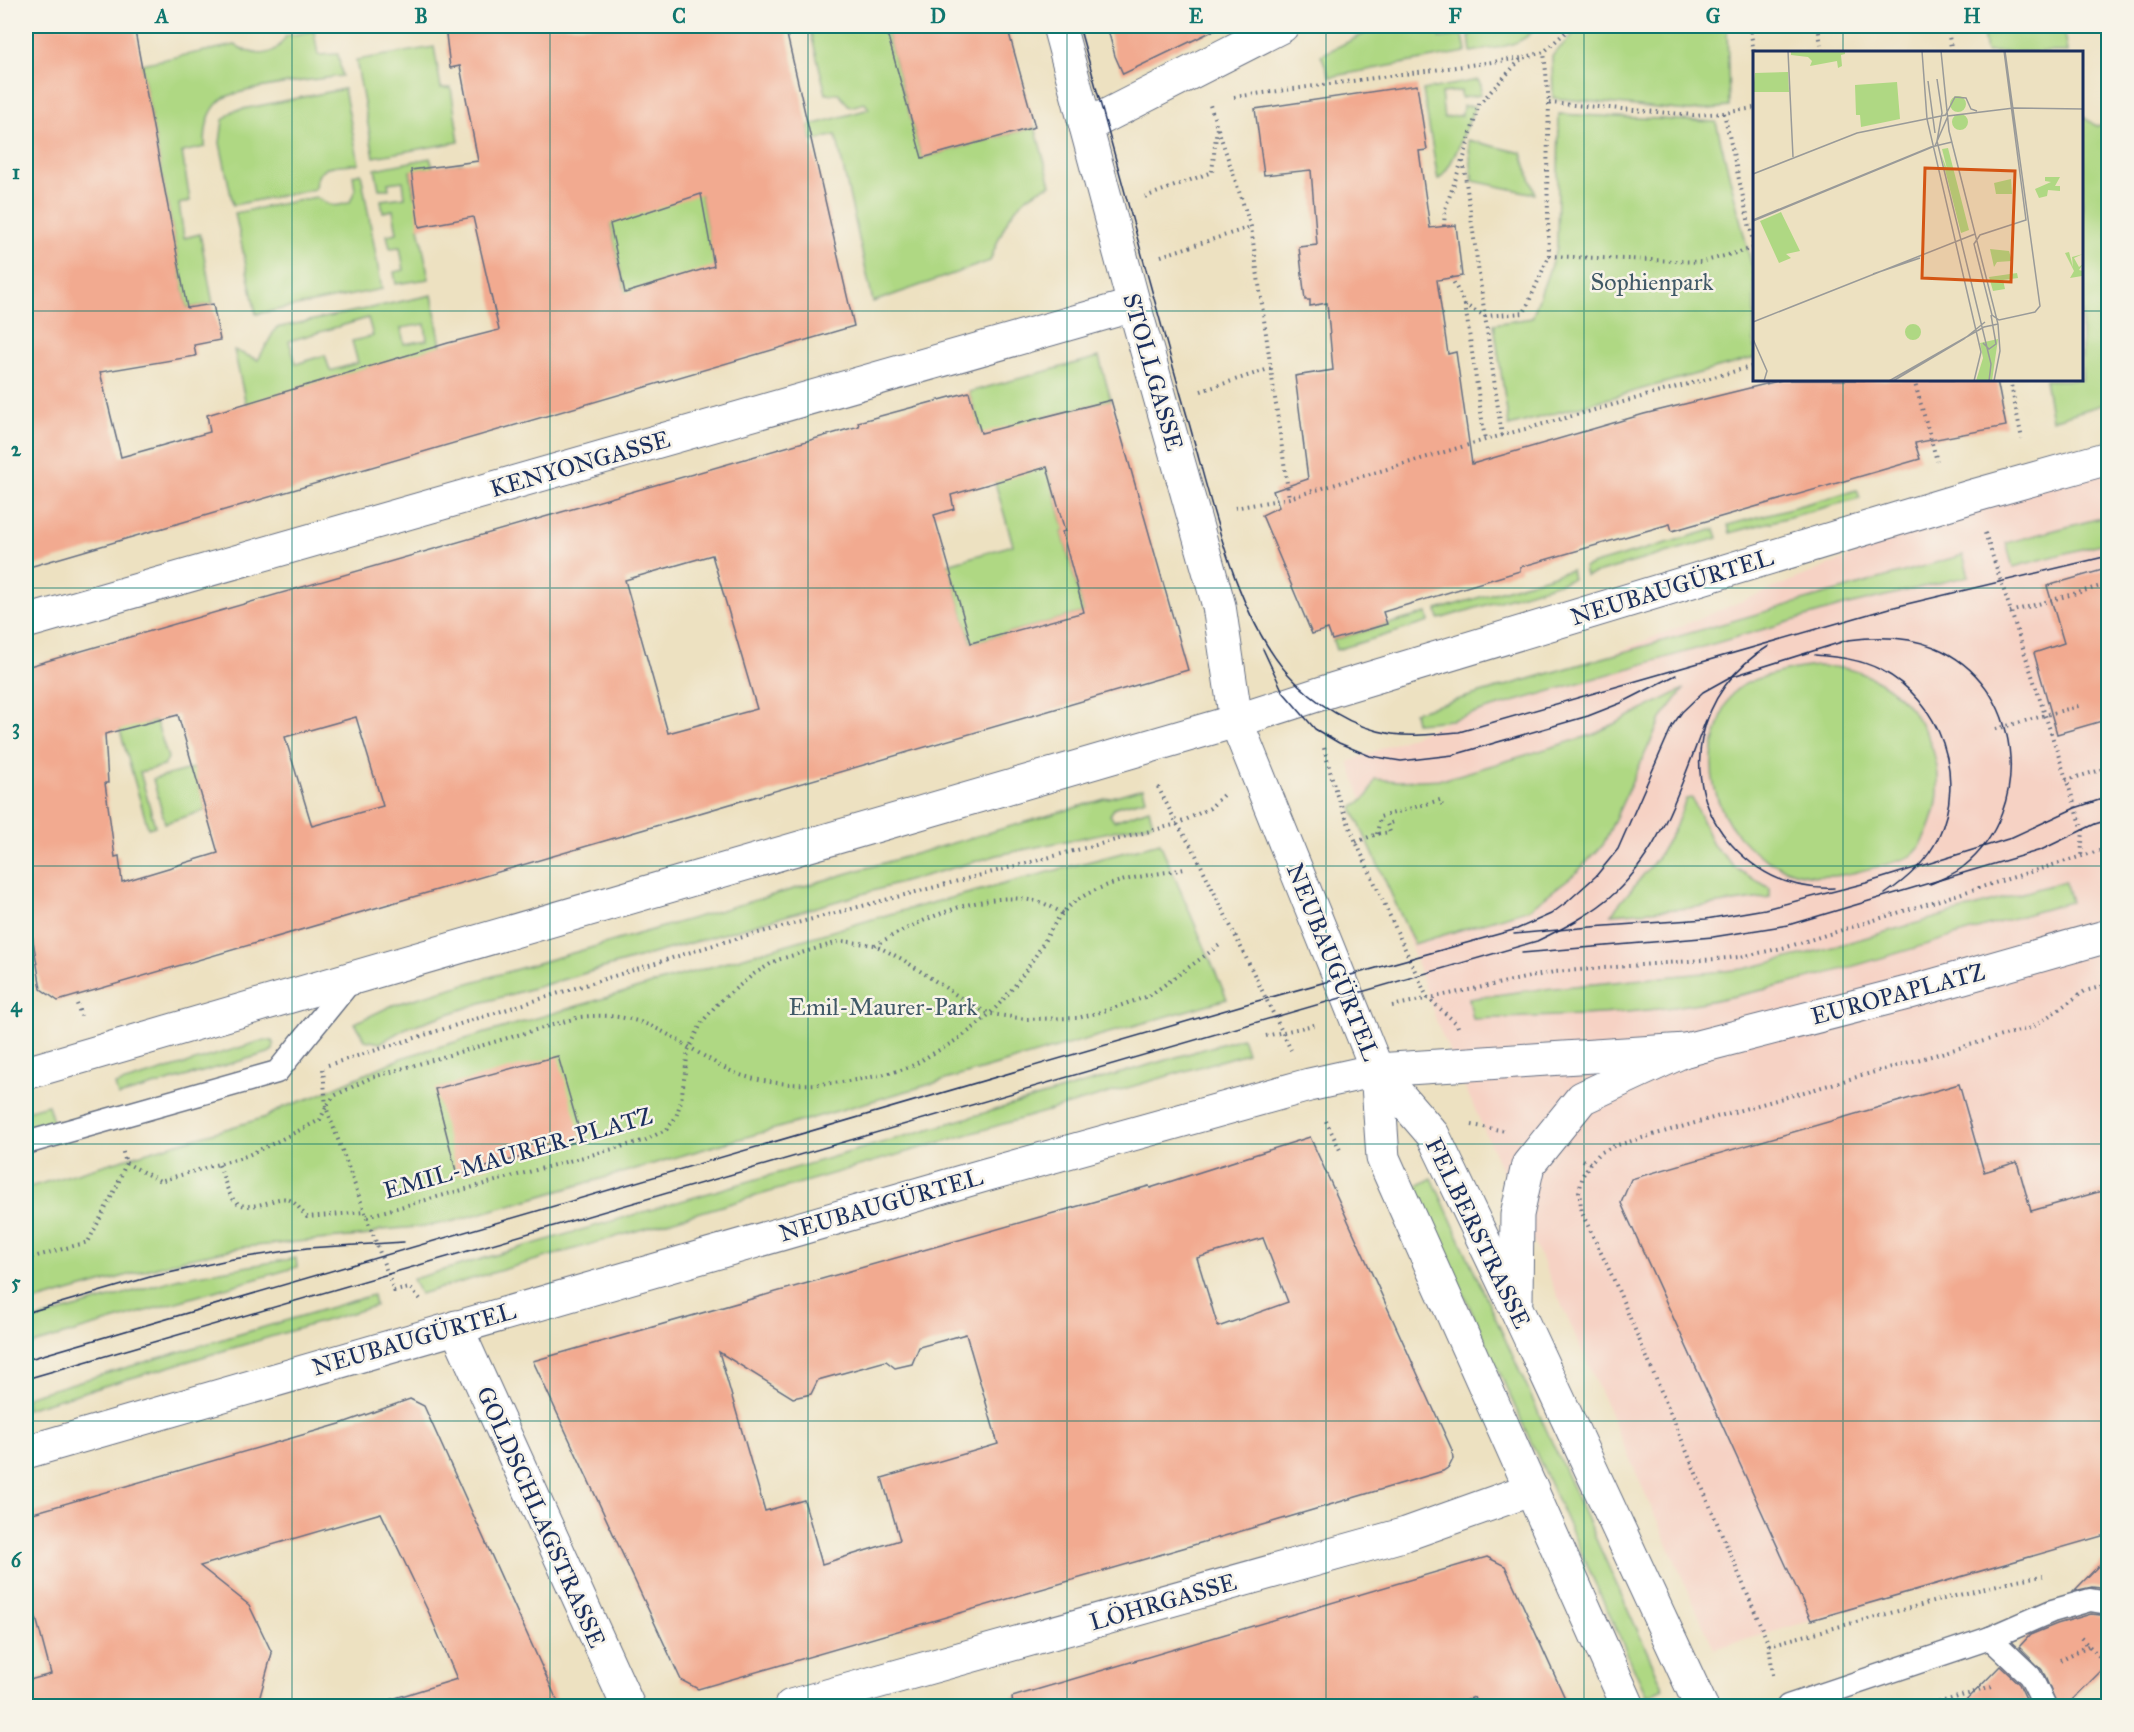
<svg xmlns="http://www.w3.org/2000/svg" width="2134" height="1732" viewBox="0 0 2134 1732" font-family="'IM FELL Great Primer',serif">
<rect width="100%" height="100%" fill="#f7f3e8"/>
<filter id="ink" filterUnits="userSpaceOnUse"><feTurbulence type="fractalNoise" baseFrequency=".0167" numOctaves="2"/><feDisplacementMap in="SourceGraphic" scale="12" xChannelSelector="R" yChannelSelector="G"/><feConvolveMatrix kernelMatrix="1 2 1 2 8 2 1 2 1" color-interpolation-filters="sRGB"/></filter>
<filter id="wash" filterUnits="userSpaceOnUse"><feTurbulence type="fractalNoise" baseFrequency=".008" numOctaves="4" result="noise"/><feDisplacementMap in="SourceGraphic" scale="24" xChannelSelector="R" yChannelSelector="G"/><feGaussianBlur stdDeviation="1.35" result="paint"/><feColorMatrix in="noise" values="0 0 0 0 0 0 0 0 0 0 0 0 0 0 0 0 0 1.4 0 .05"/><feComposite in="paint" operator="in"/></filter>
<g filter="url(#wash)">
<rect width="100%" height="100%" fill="#ede1c1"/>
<path fill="#f6d2c4" d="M 2108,451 L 2108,1534 L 1714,1649 L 1438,1026 L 1349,762 Z"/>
<g fill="#afd883" stroke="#658470" stroke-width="1.5" fill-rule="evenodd">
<path d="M 669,26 L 721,300 L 632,324 L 610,224 L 660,35 Z"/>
<path d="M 809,26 L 885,26 L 922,158 L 1035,127 L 1051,185 C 1012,198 1003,227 990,261 L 873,302 L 836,135 L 812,141 L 808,126 L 869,109 L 865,103 L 850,107 L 838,93 L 826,94 Z"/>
<path d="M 1380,26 L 1440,26 L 1440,38 L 1463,35 L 1466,52 L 1330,77 L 1321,55 Z"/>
<path d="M 1472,26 L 1538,26 C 1520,48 1497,47 1471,52 L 1469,35 L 1473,34 Z"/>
<path d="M 1581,26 L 1727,26 L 1729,107 L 1689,111 L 1553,98 L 1552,56 Z"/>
<path d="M 1982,26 L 2063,26 L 2067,52 L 1986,52 Z"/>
<path d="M 314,31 L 318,55 L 338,54 L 342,76 C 320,79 234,88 221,100 C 207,112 205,129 205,147 L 182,152 L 190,201 L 179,204 L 184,238 L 200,234 L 213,304 L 187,308 L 141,64 L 235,45 C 255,57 274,59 286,36 Z"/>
<path d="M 434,47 L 441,88 L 451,88 L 459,142 L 374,157 L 356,60 Z"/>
<path d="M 1478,80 L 1481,85 L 1480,95 L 1461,98 L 1461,91 L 1441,93 L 1444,118 L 1462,115 L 1463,106 L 1475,106 C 1466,127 1454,166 1438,180 L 1423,90 Z"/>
<path d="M 344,89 L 359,164 C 338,165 316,162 315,189 L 233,205 L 220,143 L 223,120 L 233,111 Z"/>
<path d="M 1559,114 L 1716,122 L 1754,275 L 1754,358 L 1509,426 L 1494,324 L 1532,318 L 1557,248 Z"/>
<path d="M 2082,116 L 2096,126 L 2108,124 L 2108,403 L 2052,420 L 2045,380 L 2082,380 Z"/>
<path d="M 1468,140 L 1522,153 L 1535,194 L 1473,181 Z"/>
<path d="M 430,158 L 433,168 L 464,163 L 471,209 L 419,227 L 429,279 L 396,284 L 394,272 L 404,270 L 400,247 L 390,248 L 387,235 L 397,233 L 393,210 L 383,212 L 381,200 L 405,197 L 403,181 L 388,183 L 389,189 L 379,189 L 375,169 ZM 428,168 L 432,193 L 414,196 L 410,171 Z"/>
<path d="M 361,173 L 382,289 L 256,314 L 235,213 L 316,197 C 328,206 335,208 350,202 L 355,190 L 353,175 Z"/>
<path d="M 432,295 L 441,346 L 246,404 L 234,350 L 258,360 L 276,328 ZM 368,318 L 373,336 L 352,341 L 358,363 L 330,371 L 325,355 L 296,364 L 289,341 ZM 425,324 L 427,340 L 404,344 L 401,328 Z"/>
<path d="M 1099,357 L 1111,400 L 1034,420 L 1065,531 L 1062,532 L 1084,612 L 971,643 L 948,564 L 1013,545 L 969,392 Z"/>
<path d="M 1857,490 L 1860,498 L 1730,533 L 1728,525 Z"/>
<path d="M 2108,516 L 2108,542 L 2013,567 L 2006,543 Z"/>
<path d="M 1715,529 L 1718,538 L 1586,576 L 1584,567 Z"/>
<path d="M 1963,555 L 1969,576 L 1840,607 L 1451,720 L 1416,723 L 1414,712 Z"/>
<path d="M 1571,570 L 1573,579 L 1439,619 L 1437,610 Z"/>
<path d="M 1427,613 L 1429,622 L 1336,650 L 1333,640 Z"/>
<path d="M 1817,666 C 1832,667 1847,667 1861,673 C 1915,694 1947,751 1936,808 C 1932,823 1925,846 1911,856 C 1905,860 1851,874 1842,875 C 1758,887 1691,807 1718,728 C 1722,715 1725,701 1735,691 C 1749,677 1797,668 1817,666 Z"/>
<path d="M 1684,689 L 1661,719 L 1603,845 L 1576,873 L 1529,909 L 1414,944 L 1352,808 L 1368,796 L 1375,779 L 1398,781 L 1445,779 L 1503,762 L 1592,735 Z"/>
<path d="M 141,716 L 145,724 L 156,721 L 168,758 L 164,766 L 140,772 L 155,826 L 148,828 L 119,727 Z"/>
<path d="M 194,768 L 206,810 L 165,823 L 153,779 Z"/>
<path d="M 1143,788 L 1146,799 L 1115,807 L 1110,815 L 1114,821 L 1149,809 L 1153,823 L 998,855 L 481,1003 L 406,1028 L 380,1043 L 365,1040 L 355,1023 L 393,1005 Z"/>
<path d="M 1692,798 L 1713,845 L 1738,870 L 1770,888 L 1770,897 L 1689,908 L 1611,914 L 1658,857 L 1675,828 L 1686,799 Z"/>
<path d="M 1160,843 L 1227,999 L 454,1221 L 429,1226 L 381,1230 L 370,1235 L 244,1247 L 185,1259 L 26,1304 L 26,1188 L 266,1117 L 284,1107 L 316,1096 L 401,1058 L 890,914 Z"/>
<path d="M 2065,881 L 2071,902 C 1947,935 1826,981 1699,1003 C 1625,1016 1548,1016 1473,1019 L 1469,999 L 1524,991 L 1744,969 L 1829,948 Z"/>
<path d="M 1242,1038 L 1247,1053 L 420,1294 L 413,1279 Z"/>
<path d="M 265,1040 L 272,1041 L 274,1044 L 273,1050 L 268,1053 L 118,1096 L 115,1085 Z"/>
<path d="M 48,1105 L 55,1128 L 27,1136 L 26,1130 L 26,1111 Z"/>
<path d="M 1432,1178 L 1664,1689 L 1647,1697 L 1415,1187 Z"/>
<path d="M 296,1258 L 297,1267 L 26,1346 L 26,1322 L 180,1278 Z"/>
<path d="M 373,1295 L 375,1306 L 26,1409 L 26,1397 Z"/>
</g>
<g id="blocks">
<g fill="#f2aa90" fill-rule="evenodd">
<path d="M 26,26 L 134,26 L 187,308 L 213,304 L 220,340 L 194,345 L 196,356 L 100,372 L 121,457 L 210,432 L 207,415 L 448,343 L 499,330 L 473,217 L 419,227 L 411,170 L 478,161 L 460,66 L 450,68 L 445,26 L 785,26 L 854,326 L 26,568 ZM 701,194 L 714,266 L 625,293 L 610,224 Z"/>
<path d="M 885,26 L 1007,26 L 1035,127 L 922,158 Z"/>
<path d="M 1107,26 L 1223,26 L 1123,74 L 1115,56 Z"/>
<path d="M 1417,85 L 1427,150 L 1419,151 L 1430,228 L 1456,225 L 1462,276 L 1437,280 L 1448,354 L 1456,352 L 1472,464 L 1644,414 L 1782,380 L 1997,380 L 2006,426 L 1915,443 L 1920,459 L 1672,531 L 1670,524 L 1520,567 L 1520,571 L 1383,612 L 1387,624 L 1332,640 L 1328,629 L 1312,634 L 1262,515 L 1279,507 L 1273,491 L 1308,479 L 1295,376 L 1333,370 L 1327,303 L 1310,306 L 1310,300 L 1305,300 L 1299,247 L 1317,245 L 1311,170 L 1264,175 L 1255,109 Z"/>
<path d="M 969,392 L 981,433 L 1111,400 L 1188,670 L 58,1001 L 41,989 L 26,898 L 26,667 L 859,426 L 858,422 ZM 1047,467 L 1065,531 L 1062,532 L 1084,612 L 971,643 L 934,515 L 954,509 L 951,495 ZM 712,555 L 757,709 L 668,733 L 625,580 ZM 178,715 L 218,853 L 122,882 L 119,856 L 115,857 L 105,783 L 108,783 L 105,734 ZM 356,717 L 383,806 L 312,826 L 285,737 Z"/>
<path d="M 2109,568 L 2109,719 L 2057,734 L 2034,653 L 2064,643 L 2047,586 Z"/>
<path d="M 558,1056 L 582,1140 L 457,1175 L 435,1089 Z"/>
<path d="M 1959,1084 L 1984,1172 L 2017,1162 L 2031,1211 L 2109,1189 L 2109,1534 L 1811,1620 L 1621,1203 L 1631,1179 Z"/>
<path d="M 1310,1137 L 1452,1450 L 1453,1459 L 1449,1467 L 1443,1471 L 1269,1523 L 698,1689 L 681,1680 L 533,1361 L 1149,1186 L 1150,1188 ZM 1263,1238 L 1288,1302 L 1218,1327 L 1197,1258 ZM 966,1334 L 998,1444 L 882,1478 L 900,1540 L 822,1564 L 804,1500 L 765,1511 L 719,1352 L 793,1398 L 811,1394 L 818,1380 L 886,1361 L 895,1368 L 912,1364 L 919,1347 Z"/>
<path d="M 410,1399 L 424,1406 L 560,1707 L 393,1707 L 392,1699 L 457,1679 L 429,1613 L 381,1513 L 200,1566 L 249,1605 L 272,1653 L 257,1707 L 26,1707 L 26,1681 L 51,1674 L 26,1580 L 26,1515 L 340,1424 Z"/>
<path d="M 2109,1555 L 2109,1589 L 2092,1587 L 2074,1591 Z"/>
<path d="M 1487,1557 L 1505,1566 L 1569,1707 L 1478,1707 L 1474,1697 L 1450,1707 L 1013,1707 L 1012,1697 Z"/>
<path d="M 2091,1614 L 2109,1616 L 2109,1663 L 2065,1707 L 2058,1707 L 2042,1670 L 2019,1647 L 2030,1635 L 2057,1624 Z"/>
<path d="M 2000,1666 L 2019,1684 L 2030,1707 L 1960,1707 Z"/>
</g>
</g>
</g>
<g filter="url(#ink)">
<use href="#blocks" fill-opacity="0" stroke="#646d81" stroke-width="1.5"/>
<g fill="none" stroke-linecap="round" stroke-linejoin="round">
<defs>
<g id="service">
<path d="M 26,1143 L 277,1072 L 354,977"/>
<path d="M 1990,1638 L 2030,1676 L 2045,1706"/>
<path d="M 1788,1706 L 1990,1638 L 2052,1611 L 2090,1600 L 2108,1603"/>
</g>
<g id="minor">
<path d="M 1059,26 L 1134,305 L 1219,606 L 1236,721"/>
<path d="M 1086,126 L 1282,26"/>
<path d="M 26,622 L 1134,305"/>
<path d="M 456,1327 L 628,1706"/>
<path d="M 791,1706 L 1406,1534 L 1532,1489"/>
</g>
<g id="secondary">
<path d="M 1236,721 L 1377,1070 L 1383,1158 L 1628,1706"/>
<path d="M 1377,1070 L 1433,1135 L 1516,1308 L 1701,1706"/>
<path d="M 1516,1300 L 1517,1215 L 1528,1165 L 1582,1098 L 1685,1050"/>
</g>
<g id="primary">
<path d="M 26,1073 L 1236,721 L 1335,689 L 1973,496 L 2108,458"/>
<path d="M 26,1452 L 985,1175 L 1309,1085 L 1377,1070 L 1686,1050 L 1907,993 L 2108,936"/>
</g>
</defs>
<use href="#service" stroke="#646d81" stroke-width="25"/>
<use href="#minor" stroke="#646d81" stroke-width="35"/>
<use href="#secondary" stroke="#646d81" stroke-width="35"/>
<use href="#primary" stroke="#646d81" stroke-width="35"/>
<g stroke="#646d81" stroke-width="4" stroke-dasharray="1.5 4.5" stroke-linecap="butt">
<path d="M 1750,26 L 1754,54"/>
<path d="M 1818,26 L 1822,52"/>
<path d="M 1947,26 L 1952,52"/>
<path d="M 1234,97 L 1522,58"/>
<path d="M 1549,103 L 1693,115 L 1724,113 L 1754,108"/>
<path d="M 1724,113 L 1754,246"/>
<path d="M 1218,129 L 1251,227 L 1289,498"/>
<path d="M 1145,197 L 1212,172 L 1217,127 L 1210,105"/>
<path d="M 1444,226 L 1445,209 L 1462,161"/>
<path d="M 1161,256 L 1251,227"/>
<path d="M 1549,256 L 1702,262 L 1754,248"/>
<path d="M 1451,277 L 1465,305 L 1485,316 L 1524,313 L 1549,256 L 1547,172 L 1549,103 L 1544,52"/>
<path d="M 1465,305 L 1485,440"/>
<path d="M 1914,380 L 1937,461"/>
<path d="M 2010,380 L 2022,439"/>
<path d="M 1201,391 L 1272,368"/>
<path d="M 1502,436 L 1463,161 L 1479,104 L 1522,58 L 1544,52 L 1572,26"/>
<path d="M 1235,508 L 1289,498 L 1485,440 L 1754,366"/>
<path d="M 1985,533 L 2083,830 L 2081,857"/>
<path d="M 2010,612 L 2108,584"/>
<path d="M 1996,729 L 2082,705"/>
<path d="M 1324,748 L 1336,793 L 1356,842 L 1427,997 L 1457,1024 L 1458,1027"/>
<path d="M 2066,780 L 2108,768"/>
<path d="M 1158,787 L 1177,824 L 1194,851 L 1291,1050"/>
<path d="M 1377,834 L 1380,817 L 1440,800 L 1442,805"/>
<path d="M 1356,842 L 1377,834 L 1390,832 L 1387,824 L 1393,822"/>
<path d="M 875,945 C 921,920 989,886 1042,903 C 1049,905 1056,910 1063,913"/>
<path d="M 77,1004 L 81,1016"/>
<path d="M 1392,1006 L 1554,972 L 1740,957 L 1787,947 L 2108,848"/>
<path d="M 1266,1036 L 1318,1024"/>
<path d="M 328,1065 L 720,943 L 1177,824 L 1210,808 L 1225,793"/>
<path d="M 323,1069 L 326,1107 L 394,1291 L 410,1288 L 420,1299"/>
<path d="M 1326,1121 L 1341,1152"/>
<path d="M 1472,1125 L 1506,1131"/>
<path d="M 1583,1160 L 1590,1163 L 1600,1153 L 1614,1146 L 2033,1027 L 2085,991 L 2108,985"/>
<path d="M 126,1163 L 160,1181 L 246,1156 L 274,1143 L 320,1120 L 326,1107 L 334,1096 L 370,1078 L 580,1017 C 633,1011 659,1028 702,1055 C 716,1063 731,1073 747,1077 C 795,1091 856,1083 904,1069 C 914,1066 923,1059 932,1054 C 982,1028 1006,1001 1036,955 C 1047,938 1056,916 1073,903 C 1106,879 1146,876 1185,869"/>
<path d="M 1590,1163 L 1583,1175 L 1579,1192 L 1582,1213 L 1613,1278 L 1769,1645 L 1773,1675"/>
<path d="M 219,1165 C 231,1198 231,1215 272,1201 C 278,1199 284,1197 290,1200 C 296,1203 302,1212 307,1217 L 365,1212"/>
<path d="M 367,1216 L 646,1140 L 667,1129 L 676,1117 L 681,1101 L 688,1051 L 702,1022 L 719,1002 L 754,974 L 777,960 L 842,941 L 875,945 L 902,959 L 973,1006 L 991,1014 L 1026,1019 L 1078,1018 L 1104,1011 L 1149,996 L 1221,944"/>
<path d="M 26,1259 L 88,1242 L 117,1186 L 126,1163 L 122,1149"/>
<path d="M 2107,1534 L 2108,1538"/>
<path d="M 2081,1638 L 2108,1665"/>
<path d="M 1769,1645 L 2016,1580 L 2043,1576"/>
<path d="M 2060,1660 L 2090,1645"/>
<path d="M 1927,1706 L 1992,1687"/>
</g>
<use href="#service" stroke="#fff" stroke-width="22"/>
<use href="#minor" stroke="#fff" stroke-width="33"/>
<use href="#secondary" stroke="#fff" stroke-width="33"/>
<use href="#primary" stroke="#fff" stroke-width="33"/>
<g stroke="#1b2f5e" stroke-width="1.5">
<path d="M 1079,26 C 1116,158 1151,291 1189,423 C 1211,500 1235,614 1288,674 C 1314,703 1352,728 1392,734 C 1414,737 1437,734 1459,732 L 1890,608 L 2108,556"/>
<path d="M 1769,646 C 1697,688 1675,782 1732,845 C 1759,875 1794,890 1834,888"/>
<path d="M 1263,649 L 1283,692 L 1315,729 L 1339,743 L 1370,756 L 1401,761 L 1453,755 L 1588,716 L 1621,703 L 1676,675"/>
<path d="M 1815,655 C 1838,657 1860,659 1881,670 C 1941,701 1967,777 1938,838 C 1927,861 1906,880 1885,894"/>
<path d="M 1514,934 L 1591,927 L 1706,919 L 1765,909 L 1866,883 L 2008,839 L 2075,808 L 2108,797"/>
<path d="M 1522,953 L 1713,937 L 1788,925 L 2041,850 L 2095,824 L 2108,820"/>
<path d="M 26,1313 L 150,1277 L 233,1259 L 307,1248 L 404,1242"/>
<path d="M 26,1360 L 1250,1003 L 1517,929 L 1551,914 L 1567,902 L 1596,876 L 1618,849 L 1672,726 L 1682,712 L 1703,692 L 1730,677 L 1848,640 C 1877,636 1907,636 1934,647 C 2023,683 2036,809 1963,867 C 1953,875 1941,879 1930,884"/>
<path d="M 26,1379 L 1537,941 C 1564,928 1592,914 1615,893 C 1664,847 1682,781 1706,720"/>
</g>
</g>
</g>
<path fill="none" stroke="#0f766e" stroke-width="1.5" stroke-opacity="0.55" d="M 292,26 L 292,1706M 550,26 L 550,1706M 808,26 L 808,1706M 1067,26 L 1067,1706M 1326,26 L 1326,1706M 1584,26 L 1584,1706M 1843,26 L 1843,52M 26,311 L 1754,311M 2082,311 L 2108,311M 1843,380 L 1843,1706M 26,588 L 2108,588M 26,866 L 2108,866M 26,1144 L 2108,1144M 26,1421 L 2108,1421"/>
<g text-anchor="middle" stroke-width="5" stroke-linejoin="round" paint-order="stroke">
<g font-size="24" fill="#405967" stroke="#f7f3e8">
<text x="1652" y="290">Sophienpark</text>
<text x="883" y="1015">Emil-Maurer-Park</text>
</g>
<g font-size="24" fill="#1b2f5e" stroke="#f7f3e8">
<text transform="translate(1153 372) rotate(74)" y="8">STOLLGASSE</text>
<text transform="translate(580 464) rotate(-16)" y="8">KENYONGASSE</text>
<text transform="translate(1672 587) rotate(-17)" y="8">NEUBAUGÜRTEL</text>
<text transform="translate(1333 962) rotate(68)" y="8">NEUBAUGÜRTEL</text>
<text transform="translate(1898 994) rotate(-15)" y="8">EUROPAPLATZ</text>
<text transform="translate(518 1153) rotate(-16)" y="8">EMIL-MAURER-PLATZ</text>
<text transform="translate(881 1205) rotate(-16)" y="8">NEUBAUGÜRTEL</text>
<text transform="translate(1478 1233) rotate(64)" y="8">FELBERSTRASSE</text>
<text transform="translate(414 1339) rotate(-16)" y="8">NEUBAUGÜRTEL</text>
<text transform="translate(541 1517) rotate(66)" y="8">GOLDSCHLAGSTRASSE</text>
<text transform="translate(1163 1602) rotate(-16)" y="8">LÖHRGASSE</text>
</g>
</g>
<g transform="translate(1753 51)">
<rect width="330" height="330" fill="#ede1c1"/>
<path d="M 38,0 L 92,0 L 92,3 L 88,4 L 89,15 L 85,17 L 84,10 L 57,15 L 59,10 L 55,6 L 38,4 ZM 35,21 L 36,41 L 0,41 L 2,22 ZM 144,31 L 147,68 L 108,76 L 107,64 L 103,64 L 102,34 ZM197 53a8 8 0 1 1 16 0a8 8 0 1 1-16 0ZM199 71a8 8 0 1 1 16 0a8 8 0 1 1-16 0ZM 195,97 L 216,179 L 208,182 L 188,103 L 194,118 L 189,98 ZM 292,126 L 307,126 L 302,135 L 307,135 L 307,140 L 295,139 L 294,145 L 286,147 L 282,138 L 298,131 L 292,130 ZM 258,128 L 259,143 L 243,143 L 241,132 ZM 28,161 L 47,200 L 33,203 L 38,207 L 26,212 L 7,170 ZM 237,198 L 256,200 L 259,210 L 244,211 L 241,216 ZM 316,201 L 320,216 L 319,206 L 330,203 L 321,207 L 326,216 L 330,213 L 326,219 L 330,220 L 329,225 L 317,227 L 321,220 L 312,202 ZM 264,222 L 265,227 L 250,229 L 252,238 L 240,240 L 236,226 ZM152 281a8 8 0 1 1 16 0a8 8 0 1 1-16 0ZM 245,288 L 239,330 L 223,330 L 230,307 L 227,292 Z" fill="#afd883"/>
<path fill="none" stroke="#999a99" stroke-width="1.5" d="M 35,0 L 40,106M 169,0 L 174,68 L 228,301 L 221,330M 188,0 L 196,80 L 245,273 L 247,300 L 241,330M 251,0 L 273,169 L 227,184 L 221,193 L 239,264 L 246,269 L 282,261 L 287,255 L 252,0M 184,28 L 189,62 L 184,90 L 238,313 L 236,330M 175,30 L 182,82M 192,65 L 202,46 L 213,47 L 218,58 L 224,60M 0,123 L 104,82 L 193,64M 0,169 L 178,96 L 199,91M 0,170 L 182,95 L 195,65 L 261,57 L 330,58M 120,223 L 167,207M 0,271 L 222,183M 0,288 L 14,320 L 11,330M 230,292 L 236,298 L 243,293 L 238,264M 136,330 L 231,276 L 245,273M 140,330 L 211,288 L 232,271"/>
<path fill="#d45514" fill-opacity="0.15" stroke="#d45514" stroke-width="3" d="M 172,117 L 262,120 L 258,231 L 169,227 Z"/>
<rect width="330" height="330" fill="none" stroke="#1b2f5e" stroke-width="3"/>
</g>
<rect width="2134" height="1732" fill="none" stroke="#f7f3e8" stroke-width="66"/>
<rect x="33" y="33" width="2068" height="1666" fill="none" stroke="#0f766e" stroke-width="2"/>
<g font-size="20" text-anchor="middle" font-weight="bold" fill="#0f766e">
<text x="162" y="23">A</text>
<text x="421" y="23">B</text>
<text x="679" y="23">C</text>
<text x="938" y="23">D</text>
<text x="1196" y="23">E</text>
<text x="1455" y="23">F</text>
<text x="1713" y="23">G</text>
<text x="1972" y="23">H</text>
<text x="16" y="179">1</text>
<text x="16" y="456">2</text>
<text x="16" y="734">3</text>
<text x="16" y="1012">4</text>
<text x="16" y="1289">5</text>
<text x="16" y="1567">6</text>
</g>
</svg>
